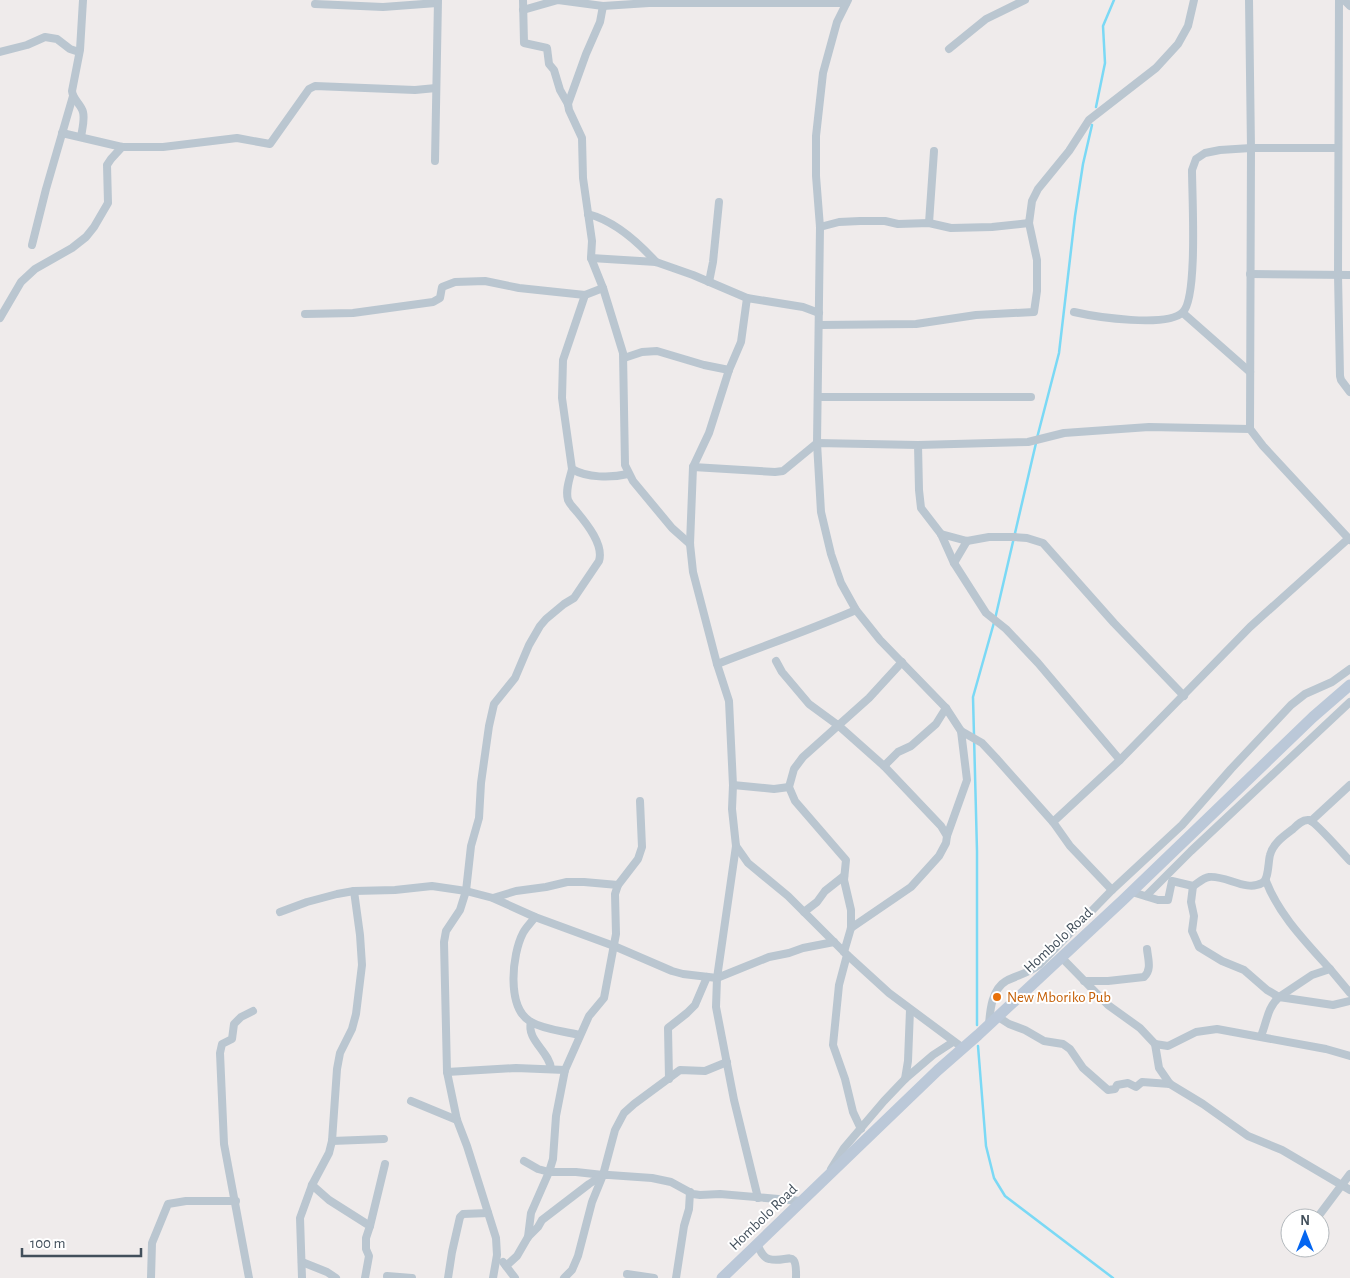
<svg xmlns="http://www.w3.org/2000/svg" width="1350" height="1278" viewBox="0 0 1350 1278" font-family="'Alegreya Sans',sans-serif">
<rect width="100%" height="100%" fill="#efebeb"/>
<g fill="none" stroke-linecap="round" stroke-linejoin="round">
<g stroke="#7bd9f5" stroke-width="2.5">
<path d="M 1096,107 L 1105,63 L 1103,26 L 1114,0"/>
<path d="M 1037,438 L 1059,353 L 1075,216 L 1083,164 L 1092,125"/>
<path d="M 977,1025 L 977,851 L 973,697 L 995,619 L 1036,443"/>
<path d="M 978,1046 L 986,1146 L 994,1178 L 1005,1196 L 1113,1278"/>
</g>
<g stroke="#bac6d0" stroke-width="8">
<path d="M 523,0 L 524,43 L 547,48 L 549,64 L 554,70 L 560,90 L 568,104 L 569,110 L 582,138 L 583,178 L 592,241 L 591,258 L 603,288 L 623,353 L 625,465 L 633,481 L 672,528 L 690,544"/>
<path d="M 848,0 L 837,22 L 823,73 L 816,136 L 816,176 L 820,227 L 817,443 L 821,512 L 831,554 L 841,583 L 856,610 L 880,640 L 946,708 L 961,731 L 967,780 L 947,836"/>
<path d="M 1249,0 L 1251,148 L 1250,429 L 1263,446 L 1350,540"/>
<path d="M 1339,0 L 1338,275 L 1340,376 L 1341,380 L 1350,392"/>
<path d="M 1344,0 L 1350,6"/>
<path d="M 315,4 L 383,7 L 437,3"/>
<path d="M 523,10 L 558,0 L 603,6 L 649,3 L 846,3"/>
<path d="M 949,49 L 986,19 L 1025,0"/>
<path d="M 0,52 L 27,45 L 45,37 L 57,39 L 70,49 L 79,52"/>
<path d="M 568,104 L 586,54 L 600,22 L 603,6"/>
<path d="M 62,133 L 122,147 L 163,147 L 237,138 L 270,144 L 309,89 L 315,86 L 415,90 L 436,88"/>
<path d="M 81,137 C 82,130 85,120 83,112 C 81,104 73,100 72,91 L 80,50 L 83,0"/>
<path d="M 435,161 L 438,0"/>
<path d="M 588,214 C 615,221 638,242 656,262"/>
<path d="M 929,223 L 934,151"/>
<path d="M 820,227 L 839,222 L 860,221 L 885,221 L 898,224 L 929,223 L 951,228 L 992,227 L 1029,223"/>
<path d="M 32,245 L 46,189 L 73,96"/>
<path d="M 591,258 L 656,262 L 693,275 L 747,298"/>
<path d="M 1250,274 L 1350,275"/>
<path d="M 709,282 L 713,262 L 719,202"/>
<path d="M 585,295 L 563,360 L 562,398 L 572,469 C 587,478 611,478 628,474"/>
<path d="M 1074,312 C 1096,317 1167,328 1183,312 C 1198,297 1192,195 1192,170 L 1196,159 L 1205,153 L 1220,150 L 1251,148 L 1338,148"/>
<path d="M 819,313 L 803,307 L 747,298 L 741,342 L 729,370 L 709,433 L 693,467 L 690,544 L 693,572 L 717,664 L 729,701 L 733,785 L 732,809 L 736,846 L 748,863 L 788,896 L 844,952 L 889,993 L 963,1048"/>
<path d="M 1183,313 L 1250,372"/>
<path d="M 305,314 L 353,313 L 433,302 L 440,298 L 442,287 L 455,282 L 485,281 L 519,288 L 585,295 L 603,288"/>
<path d="M 0,318 L 21,282 L 35,269 L 72,248 L 86,237 L 94,227 L 108,203 L 107,165 L 111,159 L 122,147"/>
<path d="M 819,325 L 916,324 L 976,315 L 1034,312 L 1037,291 L 1037,260 L 1029,223 L 1032,201 L 1038,189 L 1069,151 L 1089,120 L 1156,68 L 1178,44 L 1188,26 L 1194,0"/>
<path d="M 624,358 L 642,352 L 657,351 L 704,365 L 729,370"/>
<path d="M 818,397 L 1031,397"/>
<path d="M 918,445 L 1028,442 L 1064,433 L 1149,427 L 1250,429"/>
<path d="M 693,467 L 775,472 L 783,471 L 817,443 L 918,445 L 919,490 L 921,508 L 941,534 L 954,563 L 986,613 L 1006,629 L 1038,663 L 1120,760"/>
<path d="M 941,534 L 967,541 L 989,537 L 1014,537 L 1027,538 L 1043,543 L 1114,623 L 1184,696"/>
<path d="M 954,563 L 967,541"/>
<path d="M 776,661 L 782,672 L 809,704 L 839,726 L 884,766 L 898,752 L 911,746 L 936,724 L 946,708"/>
<path d="M 717,664 C 763,646 810,630 856,610"/>
<path d="M 961,731 L 982,743 L 996,758 L 1053,822 L 1070,846 L 1112,890"/>
<path d="M 733,785 L 774,789 L 789,787"/>
<path d="M 1311,821 L 1350,785"/>
<path d="M 1053,822 L 1120,760 L 1250,627 L 1348,539"/>
<path d="M 736,846 L 717,978 L 716,1007 L 734,1100 L 758,1198"/>
<path d="M 1266,881 C 1279,915 1306,942 1330,969"/>
<path d="M 1193,886 L 1191,902 L 1194,916 L 1192,931 L 1199,947 L 1222,961 L 1244,970 L 1267,990 L 1279,997 L 1312,975 L 1330,969 L 1350,993"/>
<path d="M 1132,892 L 1158,900 L 1168,900 L 1172,881 L 1193,886 C 1198,883 1203,878 1209,877 C 1226,875 1246,892 1262,883 C 1269,880 1268,862 1270,855 C 1273,843 1284,836 1293,829 C 1297,825 1303,819 1309,820 C 1316,822 1343,854 1350,861"/>
<path d="M 1146,896 L 1191,851 L 1350,702"/>
<path d="M 493,898 L 516,891 L 546,887 L 567,882 L 584,882 L 618,885"/>
<path d="M 280,912 L 307,902 L 337,894 L 354,891 L 395,890 L 432,886 L 466,891 L 493,898 L 535,917 L 614,946 L 672,971 L 683,974 L 717,978 L 769,957 L 789,953 L 803,948 L 834,942"/>
<path d="M 804,912 L 817,902 L 825,891 L 844,876"/>
<path d="M 535,917 C 531,923 526,927 523,933 C 512,954 506,1008 531,1022 C 545,1030 564,1031 579,1035"/>
<path d="M 851,928 L 911,887 L 939,856 L 946,843 L 947,836 L 941,826 L 884,766"/>
<path d="M 844,952 L 851,928 L 851,910 L 844,880 L 846,860 L 795,801 L 789,787 L 794,769 L 803,757 L 869,698 L 902,662"/>
<path d="M 847,955 L 839,985 L 833,1045 L 845,1079 L 853,1112 L 861,1129"/>
<path d="M 1061,957 L 1108,1005 L 1140,1028 L 1155,1044 L 1168,1046 L 1196,1032 L 1217,1029 L 1326,1049 L 1350,1056"/>
<path d="M 1084,981 L 1108,981 L 1144,977 C 1152,970 1148,959 1147,949"/>
<path d="M 998,1017 L 1009,1024 L 1025,1030 L 1044,1041 L 1063,1044 L 1070,1049 L 1083,1068 L 1108,1090 L 1115,1089 L 1117,1085 L 1128,1083 L 1136,1087 L 1142,1082 L 1170,1084"/>
<path d="M 531,1022 C 526,1040 550,1052 551,1069"/>
<path d="M 989,1025 C 990,1010 992,989 1006,981 C 1018,975 1029,973 1039,965 L 1112,890 L 1182,825 L 1231,769 L 1291,705 L 1305,694 L 1332,682 L 1350,669"/>
<path d="M 1261,1036 C 1267,1022 1267,1008 1279,997 L 1333,1005 L 1350,1001"/>
<path d="M 1155,1044 L 1159,1068 L 1170,1084 L 1203,1104 L 1248,1136 L 1282,1150 L 1350,1190"/>
<path d="M 447,1072 L 516,1068 L 565,1070"/>
<path d="M 669,1079 L 668,1028 L 687,1013 L 695,1005 L 707,977"/>
<path d="M 905,1079 L 933,1055 L 953,1042"/>
<path d="M 411,1101 L 457,1120"/>
<path d="M 332,1141 L 384,1139"/>
<path d="M 524,1161 L 538,1169 L 549,1172 L 576,1172 L 603,1175"/>
<path d="M 831,1169 L 844,1148 L 884,1101 L 905,1079 L 908,1061 L 910,1010"/>
<path d="M 312,1185 L 329,1200 L 370,1226 L 366,1238 L 366,1249 L 369,1256 L 365,1278"/>
<path d="M 1317,1218 L 1350,1174"/>
<path d="M 370,1226 L 385,1164"/>
<path d="M 528,1237 L 531,1213 L 549,1172 L 553,1159 L 556,1116 L 565,1070 L 589,1016 L 604,998 L 616,934 L 615,894 L 618,885 L 638,859 L 642,847 L 640,801"/>
<path d="M 757,1244 C 760,1250 763,1258 769,1259 C 787,1264 797,1246 796,1278"/>
<path d="M 302,1262 L 327,1272 L 336,1278"/>
<path d="M 503,1262 L 515,1278"/>
<path d="M 506,1266 L 517,1256 L 528,1237 L 538,1227 L 542,1220 L 589,1184 L 603,1175 L 609,1175 L 652,1178 L 671,1182 L 693,1194 L 700,1195 L 720,1194 L 801,1201"/>
<path d="M 627,1274 L 654,1278"/>
<path d="M 387,1276 L 412,1278"/>
<path d="M 151,1278 L 152,1243 L 168,1204 L 186,1201 L 236,1201"/>
<path d="M 249,1278 L 224,1144 L 220,1053 L 222,1044 L 232,1039 L 234,1024 L 241,1017 L 253,1011"/>
<path d="M 302,1278 L 300,1218 L 312,1185 L 329,1153 L 332,1141 L 337,1069 L 340,1053 L 352,1029 L 356,1014 L 362,965 L 360,935 L 354,891"/>
<path d="M 448,1278 L 452,1252 L 460,1217 L 463,1214 L 488,1213"/>
<path d="M 493,1278 L 497,1255 L 496,1238 L 467,1146 L 457,1120 L 447,1072 L 444,942 L 446,931 L 460,910 L 466,891 L 471,846 L 479,818 L 481,783 L 489,726 L 494,704 L 515,678 L 529,645 L 540,626 L 546,619 L 564,604 L 574,598 L 599,561 C 604,545 587,524 577,512 C 574,508 570,505 568,500 C 565,490 570,478 572,469"/>
<path d="M 564,1278 L 572,1270 L 578,1256 L 592,1202 L 603,1175 L 615,1130 L 624,1113 L 634,1104 L 680,1070 L 705,1071 L 727,1062"/>
<path d="M 676,1278 L 684,1226 L 689,1209 L 690,1192"/>
</g>
<path stroke="#bbc8d8" stroke-width="11" d="M 722,1278 L 938,1070 L 978,1035 L 1123,900 L 1313,717 L 1350,685"/>
</g>
<circle fill="#e8710a" stroke="#fff" stroke-width="2" cx="997" cy="997" r="5"/>
<g text-anchor="middle" stroke-width="4" stroke-linejoin="round" paint-order="stroke">
<g font-size="15" fill="#424f5b" stroke="#fff">
<text transform="translate(1058 940) rotate(-43)" y="5">Hombolo Road</text>
<text transform="translate(763 1217) rotate(-44)" y="5">Hombolo Road</text>
</g>
<g font-size="15" fill="#c56008" stroke="#fff" text-anchor="start">
<text x="1007" y="1002">New Mboriko Pub</text>
</g>
</g>
<g transform="translate(1305 1233)"><circle r="24" fill="#ffffff" stroke="#b3b9bd"/>
<path d="M0-4L9 19L0 12L-9 19Z" fill="#0566f0"/>
<text y="-8" font-size="14" font-weight="bold" text-anchor="middle" fill="#424f5b">N</text>
</g>
<path d="M22 1248v8h119v-8" fill="none" stroke="#424f5b" stroke-width="2.5"/>
<text x="30" y="1248" font-size="15" fill="#424f5b" stroke="#ffffff" stroke-width="4" paint-order="stroke">100 m</text>
</svg>
